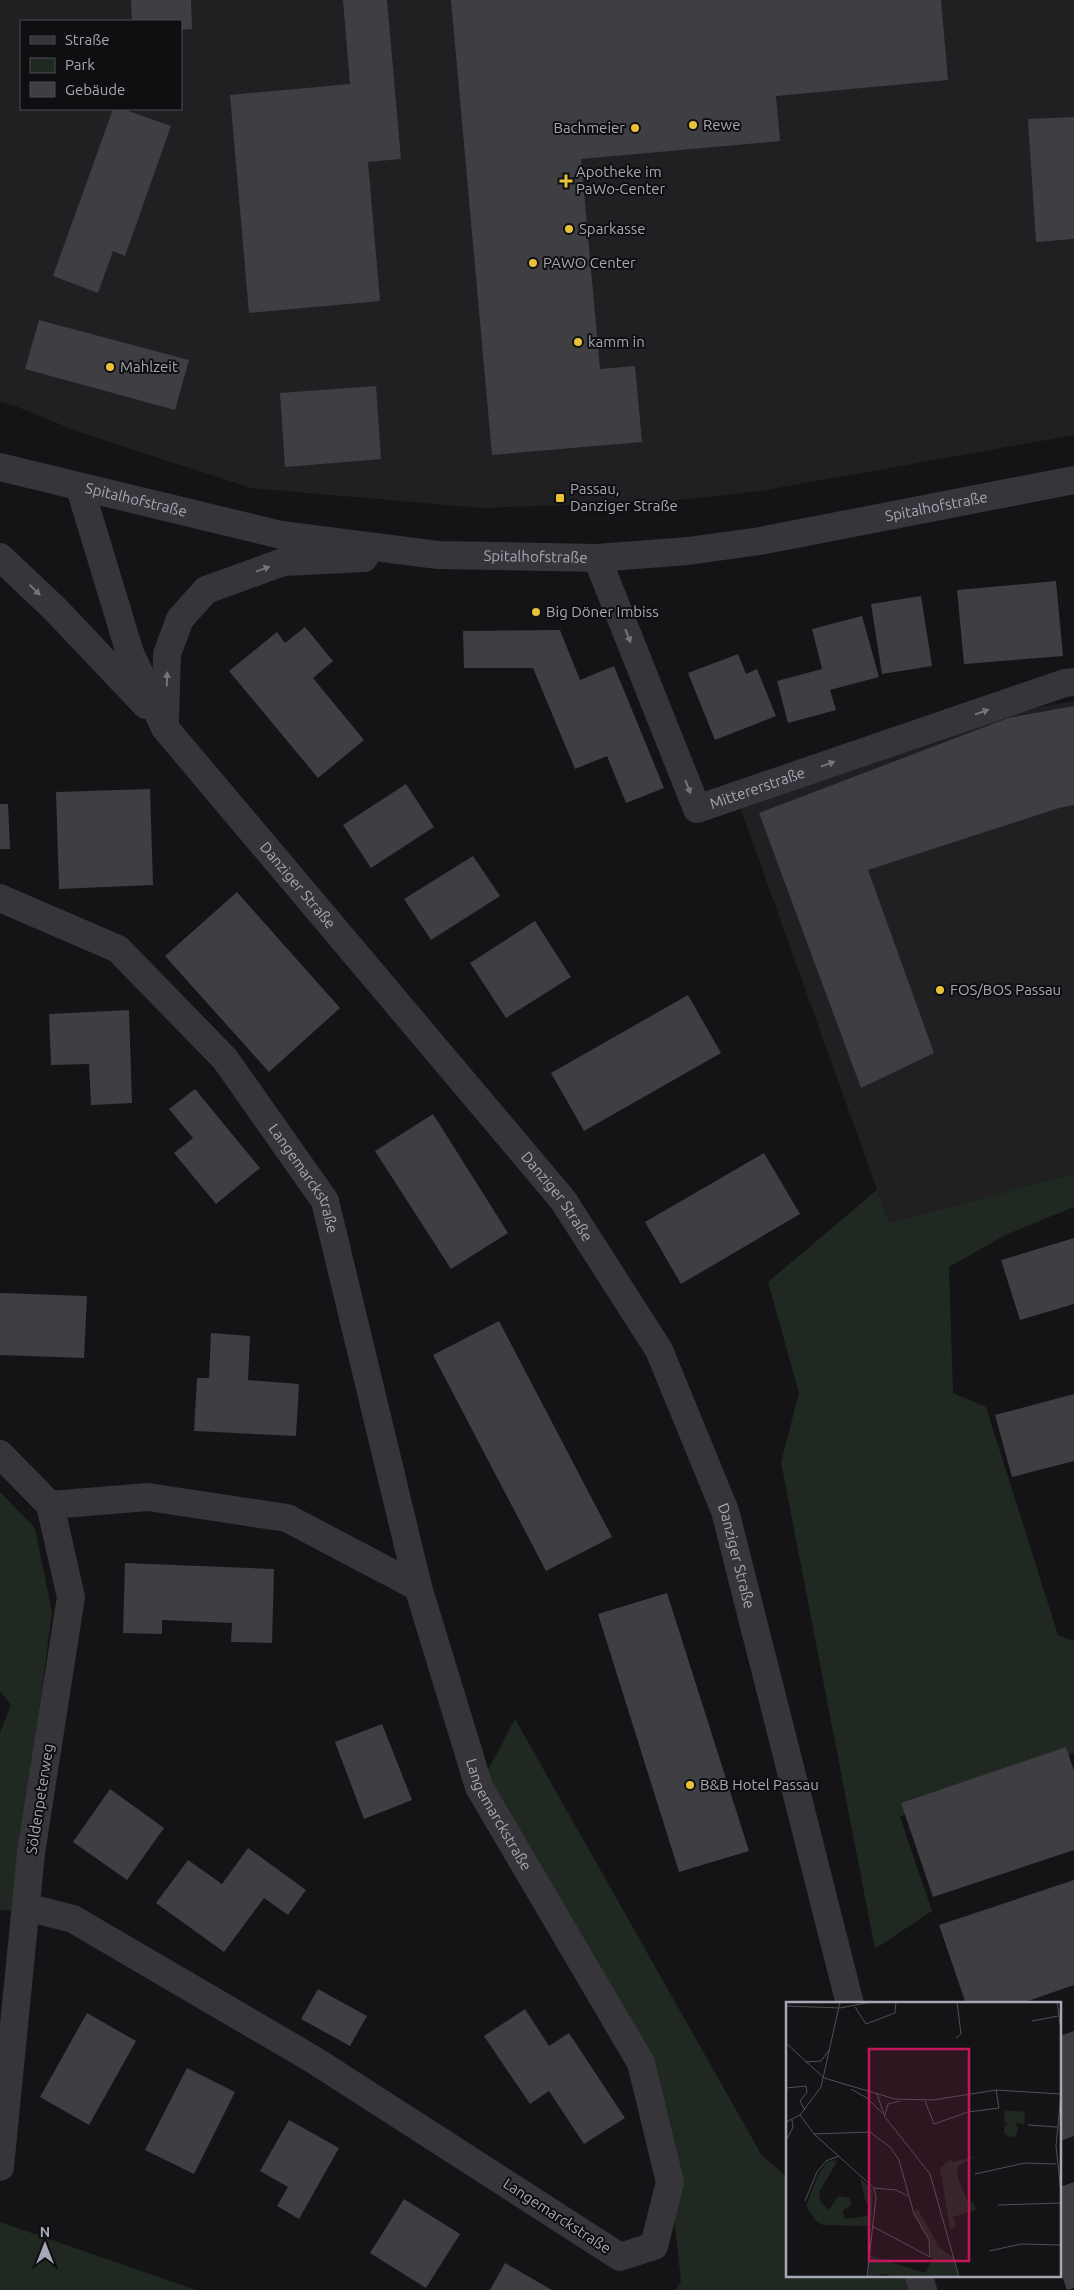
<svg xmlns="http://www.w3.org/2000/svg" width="1074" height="2290" viewBox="0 0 1074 2290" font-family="Ubuntu,sans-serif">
<rect width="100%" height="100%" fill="#141416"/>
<g fill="#202023" fill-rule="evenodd">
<path d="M 0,0 L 1074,0 L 1074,435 L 761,491 L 660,502 L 481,508 L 251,488 L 79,432 L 15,406 L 0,402 ZM 21,21 L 181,21 L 181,109 L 21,109 Z"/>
<path d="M 1074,701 L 1074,1174 L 889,1223 L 740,807 L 1005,713 Z"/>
</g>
<g fill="#202822">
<path d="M 1074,1174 L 1074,1207 L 1005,1235 L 949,1267 L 953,1393 L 986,1407 L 1058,1635 L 1074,1641 L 1074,1753 L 1014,1765 L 900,1817 L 932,1911 L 875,1949 L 781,1462 L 799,1393 L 768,1282 L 877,1190 L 889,1223 Z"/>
<path d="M 0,1492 L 35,1528 L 52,1612 L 13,1911 L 0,1910 L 0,1733 L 11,1705 L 0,1691 Z"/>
<path d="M 515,1719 L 761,2154 L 788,2178 L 788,2276 L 919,2276 L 923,2290 L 676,2290 L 681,2281 L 670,2182 L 641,2063 L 479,1787 Z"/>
<path d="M 0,2222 L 196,2290 L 0,2290 Z"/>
</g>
<g fill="#3e3e43">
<path d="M 131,0 L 191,0 L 192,29 L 181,30 L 181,21 L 132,21 Z"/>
<path d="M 343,0 L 387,0 L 401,159 L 368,162 L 380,301 L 249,313 L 230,95 L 350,84 Z"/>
<path d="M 451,0 L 941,0 L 948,80 L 776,96 L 780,141 L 581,159 L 600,369 L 635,366 L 642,442 L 492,455 Z"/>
<path d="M 113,109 L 123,109 L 171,126 L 125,256 L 113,251 L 98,293 L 53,276 Z"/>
<path d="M 1074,117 L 1074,239 L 1036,242 L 1028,119 Z"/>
<path d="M 39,320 L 189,360 L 175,410 L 25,369 Z"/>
<path d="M 376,386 L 381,459 L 285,467 L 280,393 Z"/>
<path d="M 1056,581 L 1063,656 L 964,664 L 957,590 Z"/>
<path d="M 921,596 L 932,666 L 882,674 L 871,604 Z"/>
<path d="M 862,616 L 879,677 L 830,690 L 836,710 L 788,723 L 777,681 L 822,669 L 812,629 Z"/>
<path d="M 305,627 L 333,661 L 313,678 L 364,740 L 318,778 L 229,671 L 277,632 L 285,643 Z"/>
<path d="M 560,630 L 580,680 L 614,666 L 664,788 L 626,803 L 607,756 L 575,769 L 533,668 L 464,668 L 463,631 Z"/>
<path d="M 738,654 L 746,674 L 757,669 L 776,716 L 715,740 L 688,673 Z"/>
<path d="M 1074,706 L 1074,805 L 1059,808 L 868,870 L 934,1053 L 861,1088 L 759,813 L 1008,718 Z"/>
<path d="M 406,784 L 434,827 L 371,868 L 343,825 Z"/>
<path d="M 150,789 L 153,885 L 59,889 L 56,792 Z"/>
<path d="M 0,804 L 8,804 L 10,849 L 0,849 Z"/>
<path d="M 473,856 L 500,896 L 431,940 L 404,899 Z"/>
<path d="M 237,892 L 340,1008 L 269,1072 L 165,956 Z"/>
<path d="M 535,921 L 571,977 L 506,1018 L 470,963 Z"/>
<path d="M 688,995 L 721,1053 L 584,1131 L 551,1073 Z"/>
<path d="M 129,1010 L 132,1103 L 91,1105 L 89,1064 L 51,1065 L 49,1014 Z"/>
<path d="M 195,1089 L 260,1168 L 216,1204 L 174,1153 L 193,1138 L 169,1109 Z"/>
<path d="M 433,1114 L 508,1233 L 451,1269 L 375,1151 Z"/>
<path d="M 764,1153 L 800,1214 L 681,1284 L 645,1222 Z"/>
<path d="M 1074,1238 L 1074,1304 L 1020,1320 L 1001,1260 Z"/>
<path d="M 0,1293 L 87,1296 L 84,1358 L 0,1355 Z"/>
<path d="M 499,1321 L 612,1537 L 546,1571 L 433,1355 Z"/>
<path d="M 211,1333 L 250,1336 L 248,1380 L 299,1384 L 296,1436 L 194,1431 L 197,1378 L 209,1378 Z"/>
<path d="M 1074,1394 L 1074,1461 L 1012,1477 L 995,1415 Z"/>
<path d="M 125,1563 L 274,1569 L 272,1643 L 231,1642 L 232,1623 L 162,1620 L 162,1634 L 123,1633 Z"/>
<path d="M 667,1593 L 749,1851 L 679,1872 L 598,1614 Z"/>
<path d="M 382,1724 L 412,1800 L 364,1819 L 335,1742 Z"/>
<path d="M 1066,1747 L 1074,1771 L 1074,1850 L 933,1897 L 901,1803 Z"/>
<path d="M 110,1789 L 164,1828 L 127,1880 L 73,1842 Z"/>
<path d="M 248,1848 L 306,1890 L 288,1915 L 264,1898 L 224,1952 L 156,1903 L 188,1860 L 222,1884 Z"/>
<path d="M 1074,1880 L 1074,1985 L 1019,2004 L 966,2004 L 939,1925 Z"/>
<path d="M 318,1989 L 367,2016 L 350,2046 L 301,2019 Z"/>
<path d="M 525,2009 L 549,2046 L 569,2033 L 625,2118 L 584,2144 L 549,2091 L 530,2104 L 484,2036 Z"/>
<path d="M 87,2013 L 136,2041 L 89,2125 L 40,2097 Z"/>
<path d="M 1074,2031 L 1074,2136 L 1060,2141 L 1060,2036 Z"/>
<path d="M 187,2068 L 235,2092 L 194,2174 L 145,2150 Z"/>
<path d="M 289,2120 L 339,2148 L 299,2219 L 277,2206 L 288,2187 L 260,2171 Z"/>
<path d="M 1074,2182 L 1074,2288 L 1067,2290 L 1060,2270 L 1060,2187 Z"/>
<path d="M 404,2199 L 460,2234 L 426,2288 L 370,2253 Z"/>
<path d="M 505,2263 L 552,2290 L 490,2290 Z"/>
</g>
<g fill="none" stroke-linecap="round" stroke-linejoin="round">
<g stroke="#35353a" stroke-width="28">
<path id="s1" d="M 0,467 L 281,535 L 438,555 L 597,558 L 688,551 L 760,541 L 1074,480"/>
<path id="s2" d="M 80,488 L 130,653 L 165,728 L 563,1200 L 659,1350 L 725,1511 L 850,2004"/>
<path d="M 0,557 L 55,609 L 146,705"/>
<path id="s3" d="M 597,558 L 697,809 L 1065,683 L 1074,682"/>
<path d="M 165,721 L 167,654 L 180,619 L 206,590 L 283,562 L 364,558"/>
<path id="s4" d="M 0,898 L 118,949 L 225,1059 L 325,1201 L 418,1587 L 479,1787 L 641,2063 L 670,2182 L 654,2246 L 620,2257 L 314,2060 L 73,1919 L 26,1907"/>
<path d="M 0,1454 L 50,1505 L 71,1597 L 31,1853 L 0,2167"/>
<path d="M 50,1505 L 148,1497 L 287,1518 L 418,1587"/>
<path d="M 919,2276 L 923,2290"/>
</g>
</g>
<defs><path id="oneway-solid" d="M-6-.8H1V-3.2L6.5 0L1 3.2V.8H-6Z" transform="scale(1.25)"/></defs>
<g fill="#73757e">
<use href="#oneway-solid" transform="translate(263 569) rotate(-20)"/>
<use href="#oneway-solid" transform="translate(35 590) rotate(44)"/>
<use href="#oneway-solid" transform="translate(628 636) rotate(68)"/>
<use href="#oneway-solid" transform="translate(167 679) rotate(-88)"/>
<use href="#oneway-solid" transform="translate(982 712) rotate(-19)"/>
<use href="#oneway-solid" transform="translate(828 764) rotate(-19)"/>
<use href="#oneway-solid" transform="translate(688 787) rotate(68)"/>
</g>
<g fill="#e8c339" stroke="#0f0f11" stroke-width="2">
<circle cx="693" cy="125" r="5"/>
<circle cx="635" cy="128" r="5"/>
<path d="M563.5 173.5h5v5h5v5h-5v5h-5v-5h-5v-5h5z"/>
<circle cx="569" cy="229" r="5"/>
<circle cx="533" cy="263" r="5"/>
<circle cx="578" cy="342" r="5"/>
<circle cx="110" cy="367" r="5"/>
<rect x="555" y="493" width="10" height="10" rx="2.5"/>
<circle cx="536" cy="612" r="5"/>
<circle cx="940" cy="990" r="5"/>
<circle cx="690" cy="1785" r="5"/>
</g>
<g text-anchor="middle" stroke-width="4" stroke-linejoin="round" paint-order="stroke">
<g font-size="15" fill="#a6a9b5" stroke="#0f0f11" text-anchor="start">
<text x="703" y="130">Rewe</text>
<text x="625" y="133" text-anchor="end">Bachmeier</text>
<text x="576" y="177">Apotheke im<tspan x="576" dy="17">PaWo-Center</tspan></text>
<text x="579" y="234">Sparkasse</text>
<text x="543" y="268">PAWO Center</text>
<text x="588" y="347">kamm in</text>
<text x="120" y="372">Mahlzeit</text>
<text x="570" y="494">Passau,<tspan x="570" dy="17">Danziger Straße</tspan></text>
<text x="546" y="617">Big Döner Imbiss</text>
<text x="950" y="995">FOS/BOS Passau</text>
<text x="700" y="1790">B&amp;B Hotel Passau</text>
</g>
<g font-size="15" fill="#a6a9b5" stroke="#0f0f11">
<text dy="5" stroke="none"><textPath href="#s1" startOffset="140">Spitalhofstraße</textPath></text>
<text dy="5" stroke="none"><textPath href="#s1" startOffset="950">Spitalhofstraße</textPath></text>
<text dy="5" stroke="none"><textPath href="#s1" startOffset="545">Spitalhofstraße</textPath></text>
<text dy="5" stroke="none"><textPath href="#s3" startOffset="334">Mittererstraße</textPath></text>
<text dy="5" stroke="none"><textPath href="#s2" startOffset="461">Danziger Straße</textPath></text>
<text dy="5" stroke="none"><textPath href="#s4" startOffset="426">Langemarckstraße</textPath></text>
<text dy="5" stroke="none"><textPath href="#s2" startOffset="866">Danziger Straße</textPath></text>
<text dy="5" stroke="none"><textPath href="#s2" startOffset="1271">Danziger Straße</textPath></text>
<text transform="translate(40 1799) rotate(-81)" y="5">Söldenpeterweg</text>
<text dy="5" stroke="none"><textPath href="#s4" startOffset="1095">Langemarckstraße</textPath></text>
<text transform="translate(557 2216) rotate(33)" y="5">Langemarckstraße</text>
</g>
</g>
<g transform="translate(786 2002)">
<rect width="275" height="275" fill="#141416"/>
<path d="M 219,108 L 239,110 L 238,122 L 218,121 ZM218 128a7 7 0 1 1 14 0a7 7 0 1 1-14 0ZM 190,154 L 171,165 L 172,176 L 181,198 L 187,201 L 190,208 L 167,215 L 170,224 L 164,227 L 154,166 L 165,157 L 166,160 ZM 48,158 L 51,160 L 33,190 L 34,199 L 43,208 L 52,194 L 63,196 L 66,203 L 57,208 L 58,217 L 81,214 L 84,205 L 79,198 L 74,176 L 87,188 L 85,224 L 37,223 L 31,220 L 20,204 L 32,173 L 41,160 ZM 131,206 L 154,246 L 168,256 L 173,275 L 106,275 L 101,272 L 81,275 L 83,253 L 139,271 L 146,258 L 143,238 L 128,212 Z" fill="#202822"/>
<path fill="none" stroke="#4e5056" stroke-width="1" d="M 271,0 L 275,29M 0,4 L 54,6 L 85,0M 69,5 L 80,22 L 109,11 L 110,0M 246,19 L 272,14M 170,36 L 175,32 L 171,0M 0,41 L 38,76 L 109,97 L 147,98 L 210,88 L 275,92M 19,60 L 35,59 L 43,48M 0,86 L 20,84 L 21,90 L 14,99 L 19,108M 65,87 L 81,96 L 96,111M 91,92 L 99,115 L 144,172 L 173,275M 275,92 L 270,144 L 275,191M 139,99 L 148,122 L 182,110 L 213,106 L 210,88M 14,113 L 28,132 L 88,186 L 90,195 L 81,275M 99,113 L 102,102 L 114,99M 0,120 L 14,113 L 35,85 L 54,0M 242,123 L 271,125M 28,132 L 84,130 L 104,145 L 113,158 L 128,212 L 143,238 L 144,255 L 86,224M 0,139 L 7,125 L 6,118M 189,172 L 239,161 L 270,162M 88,186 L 110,188 L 122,194M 19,199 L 31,170 L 40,159 L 53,154M 212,203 L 275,201M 203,249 L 235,242 L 275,243"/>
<path fill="#c2185b" fill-opacity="0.15" stroke="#c2185b" stroke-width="2.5" d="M 83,47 L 183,47 L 183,259 L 83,259 Z"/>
<rect width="275" height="275" fill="none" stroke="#a6a9b5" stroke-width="2.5"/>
</g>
<rect x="20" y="20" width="162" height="90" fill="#0f0f11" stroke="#4b4d53"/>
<rect x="30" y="36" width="25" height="8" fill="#35353a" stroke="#4b4d53"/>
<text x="65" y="45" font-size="15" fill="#a6a9b5">Straße</text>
<rect x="30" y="58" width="25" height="15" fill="#202822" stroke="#4b4d53"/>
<text x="65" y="70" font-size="15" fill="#a6a9b5">Park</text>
<rect x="30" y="82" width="25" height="15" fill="#3e3e43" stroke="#4b4d53"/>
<text x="65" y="95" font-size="15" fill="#a6a9b5">Gebäude</text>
<g transform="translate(45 2245)" stroke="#0f0f11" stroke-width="4" paint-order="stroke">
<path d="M0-4L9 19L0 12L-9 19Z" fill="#a6a9b5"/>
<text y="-8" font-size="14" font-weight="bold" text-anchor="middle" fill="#a6a9b5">N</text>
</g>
</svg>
